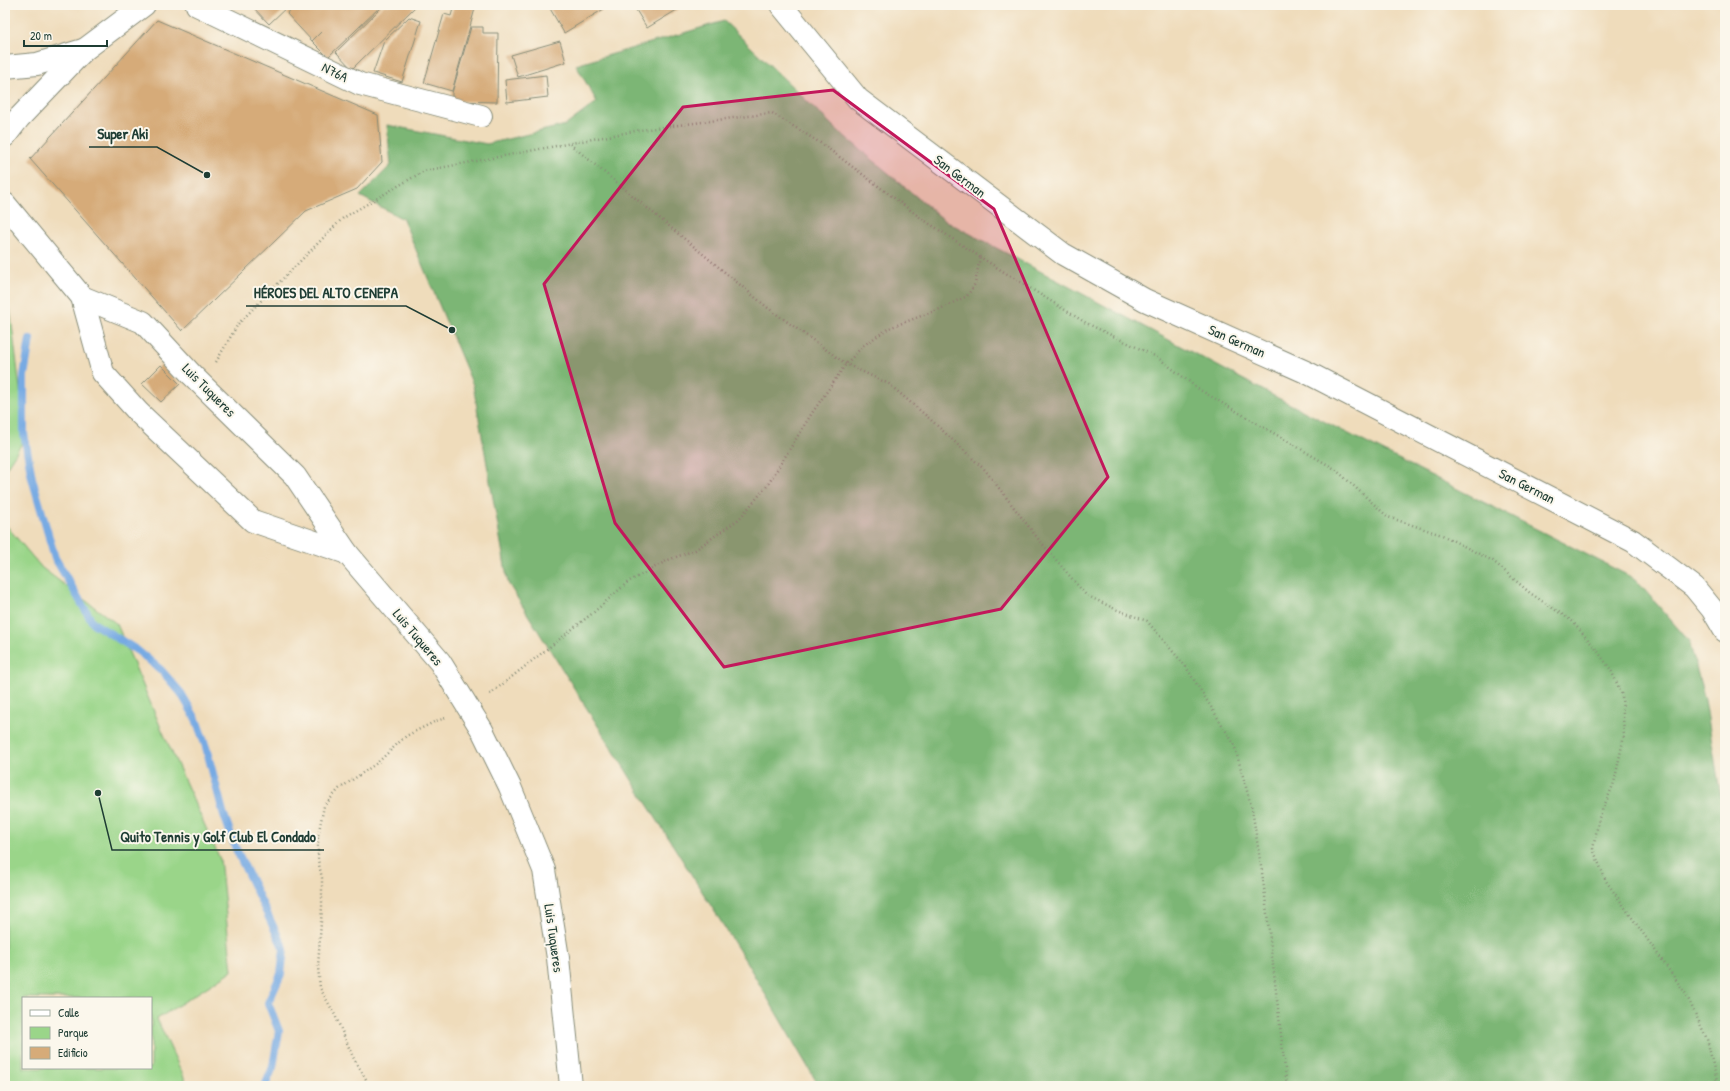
<svg xmlns="http://www.w3.org/2000/svg" width="1730" height="1091" viewBox="0 0 1730 1091" font-family="'Patrick Hand',sans-serif">
<rect width="100%" height="100%" fill="#fbf7ec"/>
<filter id="ink" filterUnits="userSpaceOnUse"><feTurbulence type="fractalNoise" baseFrequency=".025" numOctaves="2"/><feDisplacementMap in="SourceGraphic" scale="8" xChannelSelector="R" yChannelSelector="G"/><feConvolveMatrix kernelMatrix="1 2 1 2 8 2 1 2 1" color-interpolation-filters="sRGB"/></filter>
<filter id="wash" filterUnits="userSpaceOnUse"><feTurbulence type="fractalNoise" baseFrequency=".012" numOctaves="4" result="noise"/><feDisplacementMap in="SourceGraphic" scale="16" xChannelSelector="R" yChannelSelector="G"/><feGaussianBlur stdDeviation="0.9" result="paint"/><feColorMatrix in="noise" values="0 0 0 0 0 0 0 0 0 0 0 0 0 0 0 0 0 1.4 0 .05"/><feComposite in="paint" operator="in"/></filter>
<g filter="url(#wash)">
<rect width="100%" height="100%" fill="#efdcbb"/>
<g fill="#9ad589" stroke="#5c895e" fill-rule="evenodd">
<path d="M 5,304 L 10,309 L 26,437 L 5,470 Z"/>
<path d="M 5,524 L 42,568 L 117,624 L 161,728 L 220,859 L 232,971 L 157,1019 L 188,1086 L 5,1086 ZM 23,998 L 151,998 L 151,1068 L 23,1068 Z"/>
</g>
<path fill="#7bb675" stroke="#4d7a54" d="M 724,21 L 835,128 L 944,220 L 1272,395 L 1635,579 L 1689,641 L 1705,700 L 1725,822 L 1725,1086 L 819,1086 L 747,963 L 508,583 L 473,385 L 403,219 L 360,196 L 391,165 L 387,125 L 487,144 L 566,125 L 597,102 L 576,65 Z"/>
<g fill="none" stroke-linecap="round" stroke-linejoin="round">
<path stroke="#77aae3" stroke-width="8" d="M 30,339 L 24,376 L 24,434 L 32,478 L 55,558 L 93,623 L 138,651 L 161,670 L 181,693 L 196,719 L 206,747 L 223,812 L 236,849 L 284,949 L 281,974 L 268,1003 L 279,1031 L 273,1067 L 265,1086"/>
</g>
<g id="blocks">
<g fill="#d6ab79">
<path d="M 251,5 L 289,5 L 269,24 Z"/>
<path d="M 295,5 L 382,5 L 328,57 L 312,41 L 321,32 L 312,41 L 287,14 Z"/>
<path d="M 384,5 L 417,5 L 352,69 L 336,52 Z"/>
<path d="M 454,5 L 476,5 L 452,91 L 424,83 L 444,14 L 451,16 Z"/>
<path d="M 548,5 L 606,5 L 607,7 L 564,33 Z"/>
<path d="M 633,5 L 685,5 L 647,28 Z"/>
<path d="M 409,17 L 421,21 L 402,82 L 373,73 L 384,41 Z"/>
<path d="M 157,20 L 378,115 L 382,162 L 357,189 L 306,211 L 182,331 L 30,159 Z"/>
<path d="M 471,27 L 483,27 L 483,33 L 498,33 L 497,102 L 452,101 L 452,93 Z"/>
<path d="M 560,41 L 566,62 L 518,77 L 511,55 Z"/>
<path d="M 546,75 L 548,97 L 507,102 L 505,80 Z"/>
<path d="M 161,365 L 180,384 L 161,402 L 142,384 Z"/>
</g>
</g>
</g>
<g filter="url(#ink)">
<use href="#blocks" fill-opacity="0" stroke="#878c78" stroke-width="1"/>
<g fill="none" stroke-linecap="round" stroke-linejoin="round">
<defs>
<g id="minor">
<path d="M 197,5 L 360,84 L 481,116"/>
<path d="M 5,204 L 82,297 L 103,373 L 139,413 L 253,521 L 347,553"/>
<path d="M 82,297 L 143,322 L 192,375 L 295,476 L 347,553 L 440,662 L 482,730 L 510,787 L 544,870 L 558,958 L 571,1086"/>
</g>
<g id="major">
<path d="M 781,5 L 858,99 L 1063,254 L 1145,300 L 1308,373 L 1633,541 L 1694,587 L 1712,609 L 1725,631"/>
<path d="M 5,67 L 37,64 L 83,50"/>
<path d="M 5,136 L 19,118 L 84,50 L 144,5"/>
</g>
</defs>
<use href="#minor" stroke="#878c78" stroke-width="24"/>
<use href="#major" stroke="#878c78" stroke-width="24"/>
<g stroke="#878c78" stroke-width="2.5" stroke-dasharray="1 3" stroke-linecap="butt">
<path d="M 570,144 L 768,308 L 846,364 L 889,384 L 930,419 L 985,470 L 1039,540 L 1086,595 L 1115,609 L 1147,621 L 1186,667 L 1234,744 L 1252,809 L 1263,879 L 1287,1086"/>
<path d="M 216,362 L 238,324 L 343,218 L 424,171 L 640,130 L 772,113 L 822,144 L 921,218 L 980,257 L 1086,323 L 1157,357 L 1200,390 L 1335,469 L 1388,517 L 1442,535 L 1493,561 L 1530,593 L 1572,621 L 1596,649 L 1611,670 L 1622,695 L 1624,736 L 1614,783 L 1599,818 L 1593,849 L 1606,881 L 1686,994 L 1707,1039 L 1718,1086"/>
<path d="M 490,694 L 594,612 L 628,582 L 668,560 L 695,550 L 739,519 L 767,486 L 812,413 L 846,364 L 864,345 L 889,328 L 940,309 L 967,296 L 975,284 L 980,257"/>
<path d="M 370,1086 L 353,1057 L 335,1015 L 320,988 L 318,967 L 322,907 L 322,878 L 318,860 L 318,836 L 324,806 L 339,789 L 377,763 L 406,736 L 436,721 L 446,718"/>
</g>
<use href="#minor" stroke="#fff" stroke-width="22"/>
<use href="#major" stroke="#fff" stroke-width="22"/>
</g>
</g>
<path fill="#c2185b" fill-opacity="0.2" stroke="#c2185b" stroke-width="3" stroke-linejoin="round" d="M 833,90 L 994,209 L 1108,477 L 1001,609 L 724,667 L 615,523 L 544,284 L 683,107 Z"/>
<g text-anchor="middle" stroke-width="4" stroke-linejoin="round" paint-order="stroke">
<g font-size="14" fill="#1f3d34" stroke="#fbf7ec">
<text transform="translate(335 72) rotate(26)" y="5">N76A</text>
<text transform="translate(960 176) rotate(37)" y="5">San German</text>
<text transform="translate(1237 341) rotate(24)" y="5">San German</text>
<text transform="translate(209 390) rotate(45)" y="5">Luis Tuqueres</text>
<text transform="translate(1527 486) rotate(27)" y="5">San German</text>
<text transform="translate(418 637) rotate(50)" y="5">Luis Tuqueres</text>
<text transform="translate(554 938) rotate(82)" y="5">Luis Tuqueres</text>
</g>
</g>
<path fill="none" stroke="#1f3d34" stroke-width="1.5" d="M207 175L157 147H89M452 330L406 306H246M98 793L112 850H324"/>
<g fill="#1f3d34" stroke="#fbf7ec" stroke-width="1.5">
<circle cx="207" cy="175" r="4"/>
<circle cx="452" cy="330" r="4"/>
<circle cx="98" cy="793" r="4"/>
</g>
<g font-size="15" text-anchor="middle" font-weight="bold" fill="#1f3d34" stroke="#fbf7ec" stroke-width="4" stroke-linejoin="round" paint-order="stroke">
<text x="123" y="139">Super Aki</text>
<text x="326" y="298">HÉROES DEL ALTO CENEPA</text>
<text x="218" y="842">Quito Tennis y Golf Club El Condado</text>
</g>
<rect width="1730" height="1091" fill="none" stroke="#fbf7ec" stroke-width="20"/>
<rect x="22" y="997" width="130" height="72" fill="#fbf7ec" stroke="#a3ada2"/>
<rect x="30" y="1010" width="20" height="6" fill="#ffffff" stroke="#a3ada2"/>
<text x="58" y="1017" font-size="12" fill="#1f3d34">Calle</text>
<rect x="30" y="1027" width="20" height="12" fill="#9ad589" stroke="#a3ada2"/>
<text x="58" y="1037" font-size="12" fill="#1f3d34">Parque</text>
<rect x="30" y="1047" width="20" height="12" fill="#d6ab79" stroke="#a3ada2"/>
<text x="58" y="1057" font-size="12" fill="#1f3d34">Edificio</text>
<path d="M24 40v6h83v-6" fill="none" stroke="#1f3d34" stroke-width="2"/>
<text x="30" y="40" font-size="12" fill="#1f3d34" stroke="#fbf7ec" stroke-width="3" paint-order="stroke">20 m</text>
</svg>
